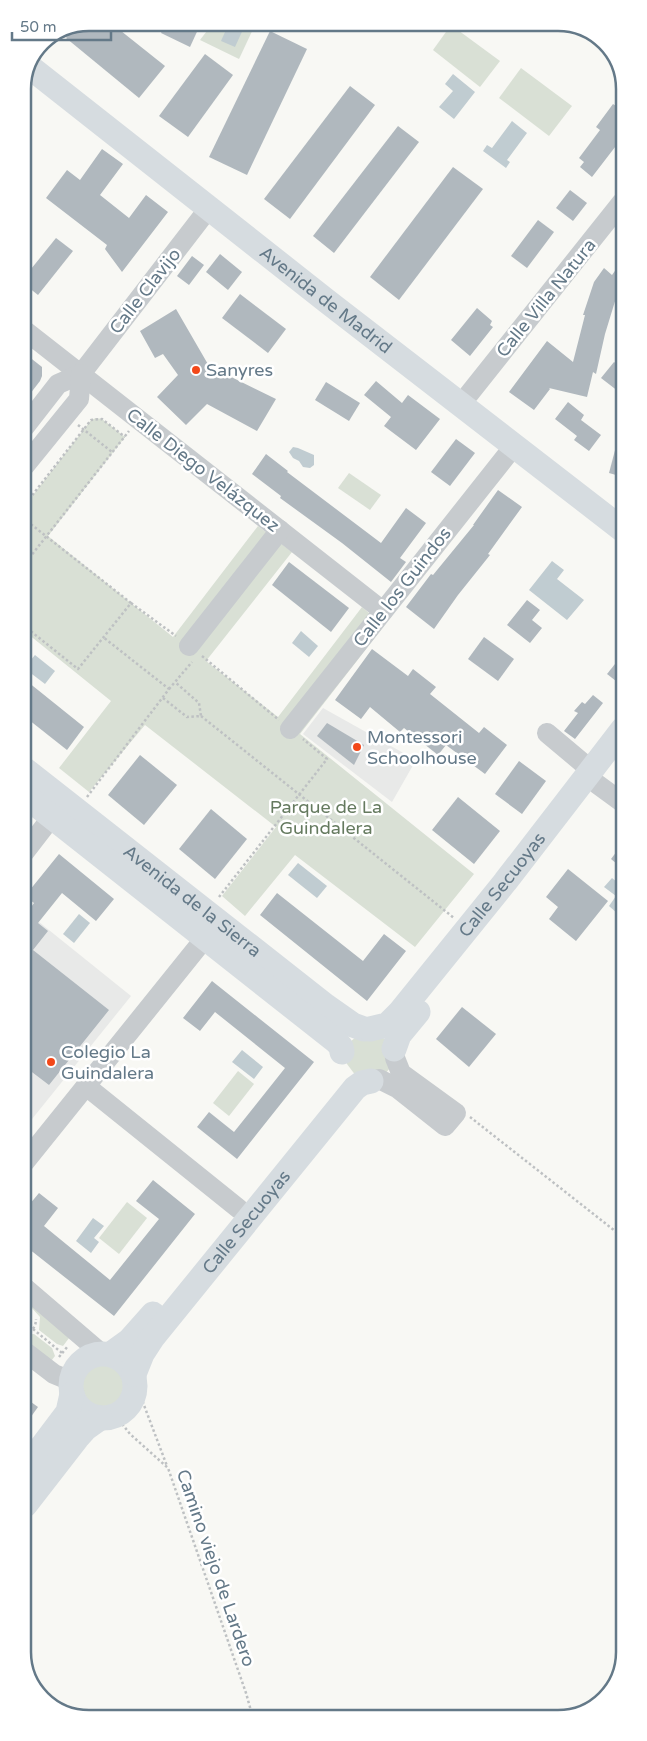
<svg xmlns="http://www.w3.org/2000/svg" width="647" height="1741" viewBox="0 0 647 1741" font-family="'Varela Round',sans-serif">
<rect width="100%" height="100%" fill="#f8f8f4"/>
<g fill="#e8e9e8">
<path d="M 323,708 L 416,760 L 392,802 L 303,734 Z"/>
<path d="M 24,910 L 131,996 L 24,1129 Z"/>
</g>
<g fill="#d9e0d5">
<path d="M 213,23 L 254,23 L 254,27 L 239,59 L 200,40 Z"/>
<path d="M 451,25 L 500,61 L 480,87 L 433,50 Z"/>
<path d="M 521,68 L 572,106 L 549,136 L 499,98 Z"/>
<path d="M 96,418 L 102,419 L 125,437 L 48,536 L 173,637 L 258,526 L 292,552 L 206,661 L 278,717 L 362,607 L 384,626 L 300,734 L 474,874 L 415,947 L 295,855 L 245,916 L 222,896 L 276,827 L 145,725 L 89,792 L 59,768 L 111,701 L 23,630 L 23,508 L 91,420 Z"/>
<path d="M 349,473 L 381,495 L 370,510 L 338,488 Z"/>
<path d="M 378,1035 L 385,1039 L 390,1068 L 385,1074 L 356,1076 L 347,1064 L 346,1057 L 350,1042 L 356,1037 Z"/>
<path d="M 238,1071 L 254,1084 L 229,1116 L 213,1103 Z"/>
<path d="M 127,1202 L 147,1218 L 119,1254 L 99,1238 Z"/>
<path d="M 24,1297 L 72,1334 L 63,1346 L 57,1344 L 39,1330 L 40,1317 L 31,1307 L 24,1305 Z"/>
<path d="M 34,1334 L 52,1348 L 55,1356 L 48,1365 L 24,1346 L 24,1335 Z"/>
<path d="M 93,1359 C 100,1360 113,1359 120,1362 C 141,1373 132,1411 109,1415 C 106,1416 101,1414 98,1414 C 92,1413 88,1412 84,1408 C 78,1403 74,1395 71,1389 C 76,1375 80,1366 93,1359 Z"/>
</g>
<g fill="#c0ccd1">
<path d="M 229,23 L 246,23 L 235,47 L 221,41 Z"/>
<path d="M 453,74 L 475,92 L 454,119 L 439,107 L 453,91 L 445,84 Z"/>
<path d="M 512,121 L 527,133 L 507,160 L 510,162 L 506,168 L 483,151 L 487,145 L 492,148 Z"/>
<path d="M 293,447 L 298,448 L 314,455 L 314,465 L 310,468 L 303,467 L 299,461 L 293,458 L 289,452 Z"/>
<path d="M 552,561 L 564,570 L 557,579 L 584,600 L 567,620 L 529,590 Z"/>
<path d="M 301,631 L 318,646 L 309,657 L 292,643 Z"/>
<path d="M 35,655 L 55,671 L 45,684 L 24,668 Z"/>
<path d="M 298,863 L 327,886 L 317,898 L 288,875 Z"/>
<path d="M 612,878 L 623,887 L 623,907 L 618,914 L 609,906 L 616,896 L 604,887 Z"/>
<path d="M 79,914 L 90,923 L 74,943 L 63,934 Z"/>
<path d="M 242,1050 L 263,1067 L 254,1079 L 232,1062 Z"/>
<path d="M 93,1218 L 104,1226 L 94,1238 L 99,1242 L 91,1253 L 76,1241 Z"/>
</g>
<g fill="#b0b8be">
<path d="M 90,22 L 111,23 L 165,66 L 139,98 L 66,38 L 73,29 Z"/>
<path d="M 166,23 L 201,23 L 190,47 L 161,33 Z"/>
<path d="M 270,31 L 307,49 L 247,175 L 209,157 Z"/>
<path d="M 205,54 L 233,75 L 188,137 L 159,116 Z"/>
<path d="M 350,86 L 375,105 L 290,219 L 264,199 Z"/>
<path d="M 613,104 L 622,110 L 622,138 L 592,177 L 580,167 L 584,162 L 579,158 L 600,130 L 596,127 Z"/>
<path d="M 398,126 L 419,142 L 334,253 L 313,236 Z"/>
<path d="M 102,149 L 123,164 L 100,195 L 129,218 L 146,195 L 168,212 L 122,272 L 105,249 L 107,245 L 46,198 L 67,170 L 80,180 Z"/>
<path d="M 453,167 L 483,189 L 399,300 L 370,277 Z"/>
<path d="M 570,190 L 587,203 L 573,221 L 556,208 Z"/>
<path d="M 538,220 L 554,232 L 527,268 L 511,256 Z"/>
<path d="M 56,238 L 73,251 L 38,295 L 23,283 L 23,279 Z"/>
<path d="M 220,254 L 242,272 L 228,290 L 206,272 Z"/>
<path d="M 192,256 L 204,265 L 189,285 L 177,276 Z"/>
<path d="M 622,261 L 622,289 L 616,298 L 605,334 L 596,374 L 593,372 L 587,397 L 549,388 L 550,389 L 534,410 L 509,392 L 547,341 L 573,362 L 585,315 L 583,315 L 594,282 L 604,268 L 612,275 Z"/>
<path d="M 240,294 L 286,329 L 268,353 L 222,318 Z"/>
<path d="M 477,308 L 492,321 L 490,325 L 493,327 L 470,356 L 451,340 Z"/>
<path d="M 176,309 L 209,366 L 276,399 L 257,431 L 207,404 L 186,425 L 157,397 L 178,375 L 163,354 L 155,358 L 140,331 Z"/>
<path d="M 23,352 L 42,367 L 42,376 L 40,381 L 23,403 Z"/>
<path d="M 614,362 L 623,369 L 623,395 L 601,378 Z"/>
<path d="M 376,381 L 402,403 L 408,395 L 440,419 L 416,450 L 384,426 L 391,417 L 364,395 Z"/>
<path d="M 326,382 L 360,403 L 349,421 L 315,400 Z"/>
<path d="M 568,402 L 584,415 L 581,420 L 601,435 L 589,451 L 574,440 L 577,436 L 555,419 Z"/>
<path d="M 619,435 L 623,435 L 623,477 L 609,473 Z"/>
<path d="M 456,439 L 475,453 L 450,486 L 431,472 Z"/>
<path d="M 266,454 L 288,471 L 287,472 L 381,543 L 406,508 L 426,523 L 400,558 L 406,562 L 391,582 L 342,543 L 280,498 L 281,496 L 252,474 Z"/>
<path d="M 498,490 L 522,507 L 488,554 L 490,555 L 458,595 L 434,629 L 406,607 L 431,574 L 433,575 L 474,525 L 473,525 Z"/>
<path d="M 289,562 L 349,608 L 331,632 L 272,585 Z"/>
<path d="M 527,600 L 540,610 L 532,620 L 542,628 L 530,643 L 507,625 Z"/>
<path d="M 484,637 L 514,659 L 498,681 L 468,659 Z"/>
<path d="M 372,649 L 408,676 L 413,669 L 436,687 L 430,694 L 479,733 L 484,727 L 507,745 L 485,774 L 446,745 L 438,755 L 404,728 L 400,732 L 370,707 L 361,719 L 335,700 Z"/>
<path d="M 623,654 L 623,671 L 616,681 L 607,674 Z"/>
<path d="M 23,678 L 84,727 L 67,750 L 24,716 Z"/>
<path d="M 593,695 L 603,703 L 575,739 L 564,731 L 578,713 L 574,711 L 582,702 L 585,704 Z"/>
<path d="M 327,723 L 364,745 L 354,765 L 317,736 Z"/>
<path d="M 140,755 L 177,785 L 144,825 L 108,795 Z"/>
<path d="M 519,761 L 546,781 L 522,814 L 495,794 Z"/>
<path d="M 458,797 L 500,831 L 474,864 L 432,830 Z"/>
<path d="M 211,809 L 247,839 L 215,879 L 179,849 Z"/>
<path d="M 623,843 L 623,869 L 611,859 Z"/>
<path d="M 59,854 L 114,899 L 96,921 L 62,893 L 38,923 L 48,931 L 33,950 L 109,1010 L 49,1085 L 24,1066 L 24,917 L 34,903 L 25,896 Z"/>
<path d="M 568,869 L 608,901 L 576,941 L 549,919 L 558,907 L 546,897 Z"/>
<path d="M 277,893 L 363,961 L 384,934 L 406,951 L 367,1001 L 260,915 Z"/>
<path d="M 212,981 L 314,1062 L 237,1159 L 197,1127 L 209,1112 L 234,1132 L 285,1068 L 215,1012 L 200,1031 L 183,1018 Z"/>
<path d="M 462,1007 L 496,1034 L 469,1067 L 436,1039 Z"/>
<path d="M 153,1180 L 195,1214 L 114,1316 L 24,1245 L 24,1211 L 39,1193 L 58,1208 L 44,1226 L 110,1280 L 159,1219 L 136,1201 Z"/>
<path d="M 24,1397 L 38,1407 L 25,1425 Z"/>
</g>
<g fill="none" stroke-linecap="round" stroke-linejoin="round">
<g stroke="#bec1c3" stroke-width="2.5" stroke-dasharray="2.5 2.5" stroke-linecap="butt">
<path d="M 78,425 L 112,452"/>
<path d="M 23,507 L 91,420 L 102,419 L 125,437"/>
<path d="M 23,518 L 131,603 L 78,669 L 23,625"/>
<path d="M 23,566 L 129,431"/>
<path d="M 131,603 L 176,636"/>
<path d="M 202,656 L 279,720"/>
<path d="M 169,689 L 192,662"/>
<path d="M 163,698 L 187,717 L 201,716 L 199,703 L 175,682"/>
<path d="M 201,716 L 454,918"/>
<path d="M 87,797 L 169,689 L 103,637"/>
<path d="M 219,897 L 327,759 L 303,739"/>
<path d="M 470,1117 L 624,1238"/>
<path d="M 33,1329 L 62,1353"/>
<path d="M 24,1333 C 32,1332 36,1327 36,1319"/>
<path d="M 59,1357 L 68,1346"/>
<path d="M 139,1392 L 167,1466"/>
<path d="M 119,1420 L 130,1434 L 168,1468 L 246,1693 L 253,1718"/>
</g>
<g stroke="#c7cbce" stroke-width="20">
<path d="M 23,329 L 383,611"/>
<path d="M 469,394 L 622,202"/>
<path d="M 23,429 L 58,384 L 81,374 L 209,208"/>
<path d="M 23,468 L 79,399 L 81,374"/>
<path d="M 189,646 L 280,530"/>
<path d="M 290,729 L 514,446"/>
<path d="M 547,733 L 591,770"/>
<path d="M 597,784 L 623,803"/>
<path d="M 24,853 L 51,818"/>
<path d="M 379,1079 L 397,1088 L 445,1126 L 456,1113 L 401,1073 L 395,1058"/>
<path d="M 86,1086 L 239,1209"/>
<path d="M 24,1163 L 205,938"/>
<path d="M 24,1287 L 101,1353"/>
<path d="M 24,1351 L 54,1374 L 71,1381"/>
</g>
<g stroke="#d6dce0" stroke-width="25">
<path id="s1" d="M 31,68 L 328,302 L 623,530"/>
<path id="s2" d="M 24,769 L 326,1006 L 353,1025 L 364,1029"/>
<path d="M 24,795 L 337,1042 L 341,1047 L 342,1052"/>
<path id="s3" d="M 370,1029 L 387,1025 L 400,1012 L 505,882 L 623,729"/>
<path d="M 394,1049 L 399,1035 L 418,1012"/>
<circle cx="103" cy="1386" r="32"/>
<path d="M 111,1354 L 129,1341 L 153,1314"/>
<path id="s4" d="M 134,1374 L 142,1354 L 153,1337 L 355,1088 L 362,1083 L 371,1081"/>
<path d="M 25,1469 L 68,1412 L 72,1394"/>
<path d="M 25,1505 L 77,1438 L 86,1428 L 100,1418"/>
</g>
</g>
<g fill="#f34819" stroke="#fff" stroke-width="2">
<circle cx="196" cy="370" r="5"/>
<circle cx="357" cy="747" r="5"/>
<circle cx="51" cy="1062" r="5"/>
</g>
<g text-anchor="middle" stroke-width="5" stroke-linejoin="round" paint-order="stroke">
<g font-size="18" fill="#647988" stroke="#fff">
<text transform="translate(145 291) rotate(-52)" y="6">Calle Clavijo</text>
<text transform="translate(546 298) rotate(-51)" y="6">Calle Villa Natura</text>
<text dy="6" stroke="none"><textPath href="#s1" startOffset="375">Avenida de Madrid</textPath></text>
<text transform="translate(203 470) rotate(38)" y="6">Calle Diego Velázquez</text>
<text transform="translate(402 587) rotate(-52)" y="6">Calle los Guindos</text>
<text dy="6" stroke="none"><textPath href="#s3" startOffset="199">Calle Secuoyas</textPath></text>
<text dy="6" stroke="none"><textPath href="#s2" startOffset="214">Avenida de la Sierra</textPath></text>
<text dy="6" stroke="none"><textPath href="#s4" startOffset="190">Calle Secuoyas</textPath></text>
<text transform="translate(216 1568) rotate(71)" y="6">Camino viejo de Lardero</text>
</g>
<g font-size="18" fill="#647988" stroke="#fff" text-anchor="start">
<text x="206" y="376">Sanyres</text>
<text x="367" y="743">Montessori<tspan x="367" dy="21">Schoolhouse</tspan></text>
<text x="61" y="1058">Colegio La<tspan x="61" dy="21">Guindalera</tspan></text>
</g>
<g font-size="18" fill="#657a5f" stroke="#fff">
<text x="326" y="813">Parque de La<tspan x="326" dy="21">Guindalera</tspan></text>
</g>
</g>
<path d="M0 0H647V1741H0ZM89 31H558A58 58 0 0 1 616 89V1652A58 58 0 0 1 558 1710H89A58 58 0 0 1 31 1652V89A58 58 0 0 1 89 31Z" fill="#fff" fill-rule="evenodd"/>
<path fill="none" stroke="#647988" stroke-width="2.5" d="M89 31H558A58 58 0 0 1 616 89V1652A58 58 0 0 1 558 1710H89A58 58 0 0 1 31 1652V89A58 58 0 0 1 89 31Z"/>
<path d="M12 32v8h99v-8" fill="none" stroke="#647988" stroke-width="2.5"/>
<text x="20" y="32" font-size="15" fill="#647988" stroke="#ffffff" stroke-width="4" paint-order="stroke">50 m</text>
</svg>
